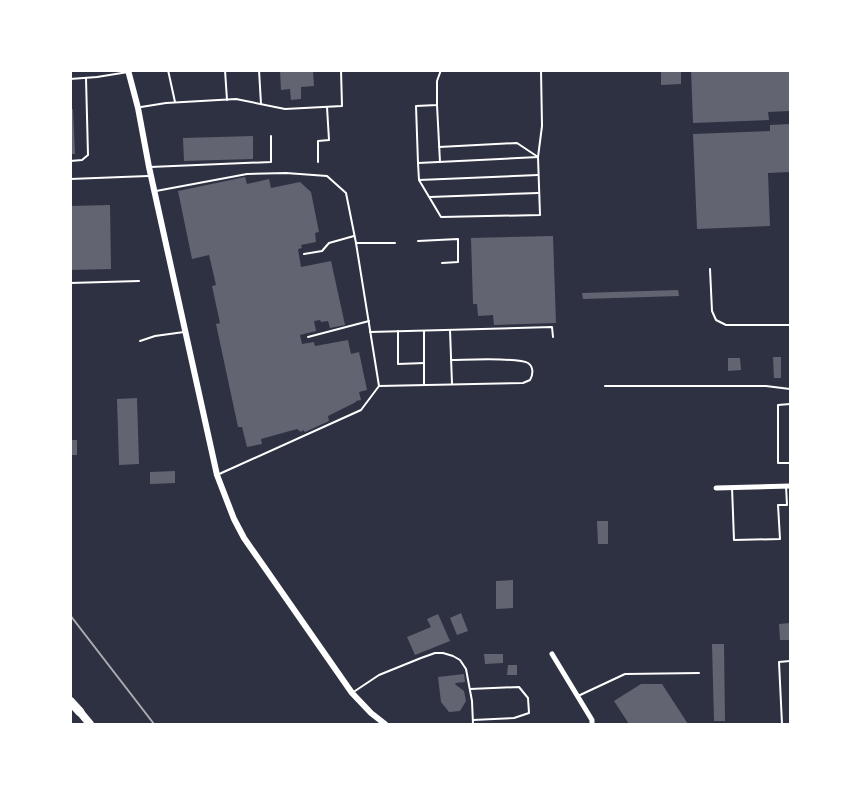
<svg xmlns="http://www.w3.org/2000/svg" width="861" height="795" viewBox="0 0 861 795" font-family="Figtree,sans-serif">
<rect width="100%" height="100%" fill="#2d3142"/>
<g fill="#626471">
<path d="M 280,70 L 313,70 L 314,86 L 301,87 L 301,99 L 291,100 L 290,89 L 281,90 Z"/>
<path d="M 661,70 L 681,70 L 681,84 L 661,85 Z"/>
<path d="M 691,70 L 790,70 L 790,111 L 768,112 L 769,120 L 693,123 Z"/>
<path d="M 70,109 L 73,109 L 75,154 L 70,154 Z"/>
<path d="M 790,124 L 790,172 L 768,173 L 770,226 L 697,229 L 693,134 L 770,131 L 770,125 Z"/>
<path d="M 253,136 L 253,159 L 184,161 L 183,138 Z"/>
<path d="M 245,177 L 247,184 L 269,179 L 271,188 L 300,182 L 311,192 L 319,232 L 315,233 L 316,242 L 301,245 L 302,248 L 298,249 L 301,267 L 331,261 L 345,325 L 330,328 L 328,321 L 321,322 L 320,320 L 314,321 L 316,331 L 300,335 L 302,344 L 314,342 L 315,346 L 348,340 L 351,354 L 359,352 L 367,390 L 359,392 L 361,400 L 356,401 L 356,402 L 328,416 L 329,421 L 305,432 L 303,430 L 301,432 L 297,429 L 261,439 L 262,444 L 247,447 L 242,427 L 238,427 L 216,324 L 220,323 L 212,286 L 216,285 L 209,255 L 192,259 L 178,191 Z"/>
<path d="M 110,205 L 111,269 L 70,270 L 70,206 Z"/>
<path d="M 553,236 L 556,323 L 494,325 L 493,315 L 478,316 L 477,304 L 473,304 L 471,238 Z"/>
<path d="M 678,290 L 679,296 L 583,299 L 582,293 Z"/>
<path d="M 773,357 L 781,357 L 781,378 L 774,378 Z"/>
<path d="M 728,358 L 740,358 L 741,370 L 728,371 Z"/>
<path d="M 137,398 L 139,464 L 119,465 L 117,399 Z"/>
<rect x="70" y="440" width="7" height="15"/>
<path d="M 175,471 L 175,483 L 150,484 L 150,472 Z"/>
<path d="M 597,521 L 608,521 L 608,544 L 598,544 Z"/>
<path d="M 513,580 L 513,608 L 496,609 L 496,581 Z"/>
<path d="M 461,613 L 468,631 L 457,635 L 450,618 Z"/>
<path d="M 438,614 L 450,641 L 415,655 L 407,637 L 431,627 L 427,619 Z"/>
<path d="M 790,623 L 790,640 L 780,640 L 779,624 Z"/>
<path d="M 712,644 L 724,644 L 725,721 L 714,721 Z"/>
<path d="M 484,654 L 503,654 L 503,663 L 485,664 Z"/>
<path d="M 508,665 L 517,665 L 517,675 L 507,675 Z"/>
<path d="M 464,674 L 465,682 L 455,683 L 456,685 L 464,691 L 466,701 L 460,711 L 449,712 L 441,702 L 438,677 Z"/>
<path d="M 641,684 L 662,684 L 688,724 L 629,724 L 614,701 Z"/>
</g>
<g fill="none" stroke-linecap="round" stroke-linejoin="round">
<g stroke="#fff" stroke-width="2">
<path d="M 168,70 L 175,102"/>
<path d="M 225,70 L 227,100"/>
<path d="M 259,70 L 261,104"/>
<path d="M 441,70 L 437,81 L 437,105 L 416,106 L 418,163 L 538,157 L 542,126 L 541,70"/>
<path d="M 70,79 L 97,77 L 128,72"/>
<path d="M 437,105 L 440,162"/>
<path d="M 141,107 L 166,103 L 236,99 L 285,109 L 342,106 L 341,70"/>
<path d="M 70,161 L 82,160 L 88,155 L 86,78"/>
<path d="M 318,162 L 318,141 L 329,140 L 327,107"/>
<path d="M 418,163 L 419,180 L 441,217 L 540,215 L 538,157 L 517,143 L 439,147"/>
<path d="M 150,167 L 271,162 L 271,136"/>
<path d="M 70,179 L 148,176"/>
<path d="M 419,180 L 538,175"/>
<path d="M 156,191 L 247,174 L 286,173 L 327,176 L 346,193 L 356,243 L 379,386 L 361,410 L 217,475"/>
<path d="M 430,197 L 538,193"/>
<path d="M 418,241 L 458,239 L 458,262 L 442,263"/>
<path d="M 356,243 L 395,243"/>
<path d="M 304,254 L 322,251 L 329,243 L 354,236"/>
<path d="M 710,269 L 712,311 L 716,320 L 726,325 L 790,325"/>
<path d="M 70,283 L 139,281"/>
<path d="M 450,330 L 452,384"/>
<path d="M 398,331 L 398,364 L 424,363"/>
<path d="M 424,331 L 424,385"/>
<path d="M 370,332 L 552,327 L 553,337"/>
<path d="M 308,337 L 369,321"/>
<path d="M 140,341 L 155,336 L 184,332"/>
<path d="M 379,386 L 523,383 L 530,380 C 533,375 534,367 528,363 C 518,357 465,360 451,360"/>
<path d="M 605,386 L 766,386 L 790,389"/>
<path d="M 790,404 L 778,405 L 778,463 L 790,463"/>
<path d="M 732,487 L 734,540 L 780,539 L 778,505 L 787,505 L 786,486"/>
<path d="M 470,689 L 519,687 L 528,698 L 529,713 L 514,718 L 473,720"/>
<path d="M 352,693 L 379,675 L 421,658 L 435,653 L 443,653 L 453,656 L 460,660 L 466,669 L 472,701 L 473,724"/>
<path d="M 578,696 L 625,674 L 699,673"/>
<path d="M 782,724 L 779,662 L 790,661"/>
</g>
<g stroke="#fff" stroke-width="5">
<path d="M 716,488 L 790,486"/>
<path d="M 552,654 L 592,720 L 592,724"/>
</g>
<path stroke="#fff" stroke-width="6" d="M 128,70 L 138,108 L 149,167 L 217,475 L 234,519 L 244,538 L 352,693 L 371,713 L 385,724"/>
<path stroke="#fff" stroke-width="8" d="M 80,712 L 90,724"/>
<path stroke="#fff" stroke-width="9" d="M 70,701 L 80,712"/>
<path stroke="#abadb3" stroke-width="2" d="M 70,615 L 154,724"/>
</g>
<rect width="861" height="795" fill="none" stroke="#ffffff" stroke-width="144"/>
</svg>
